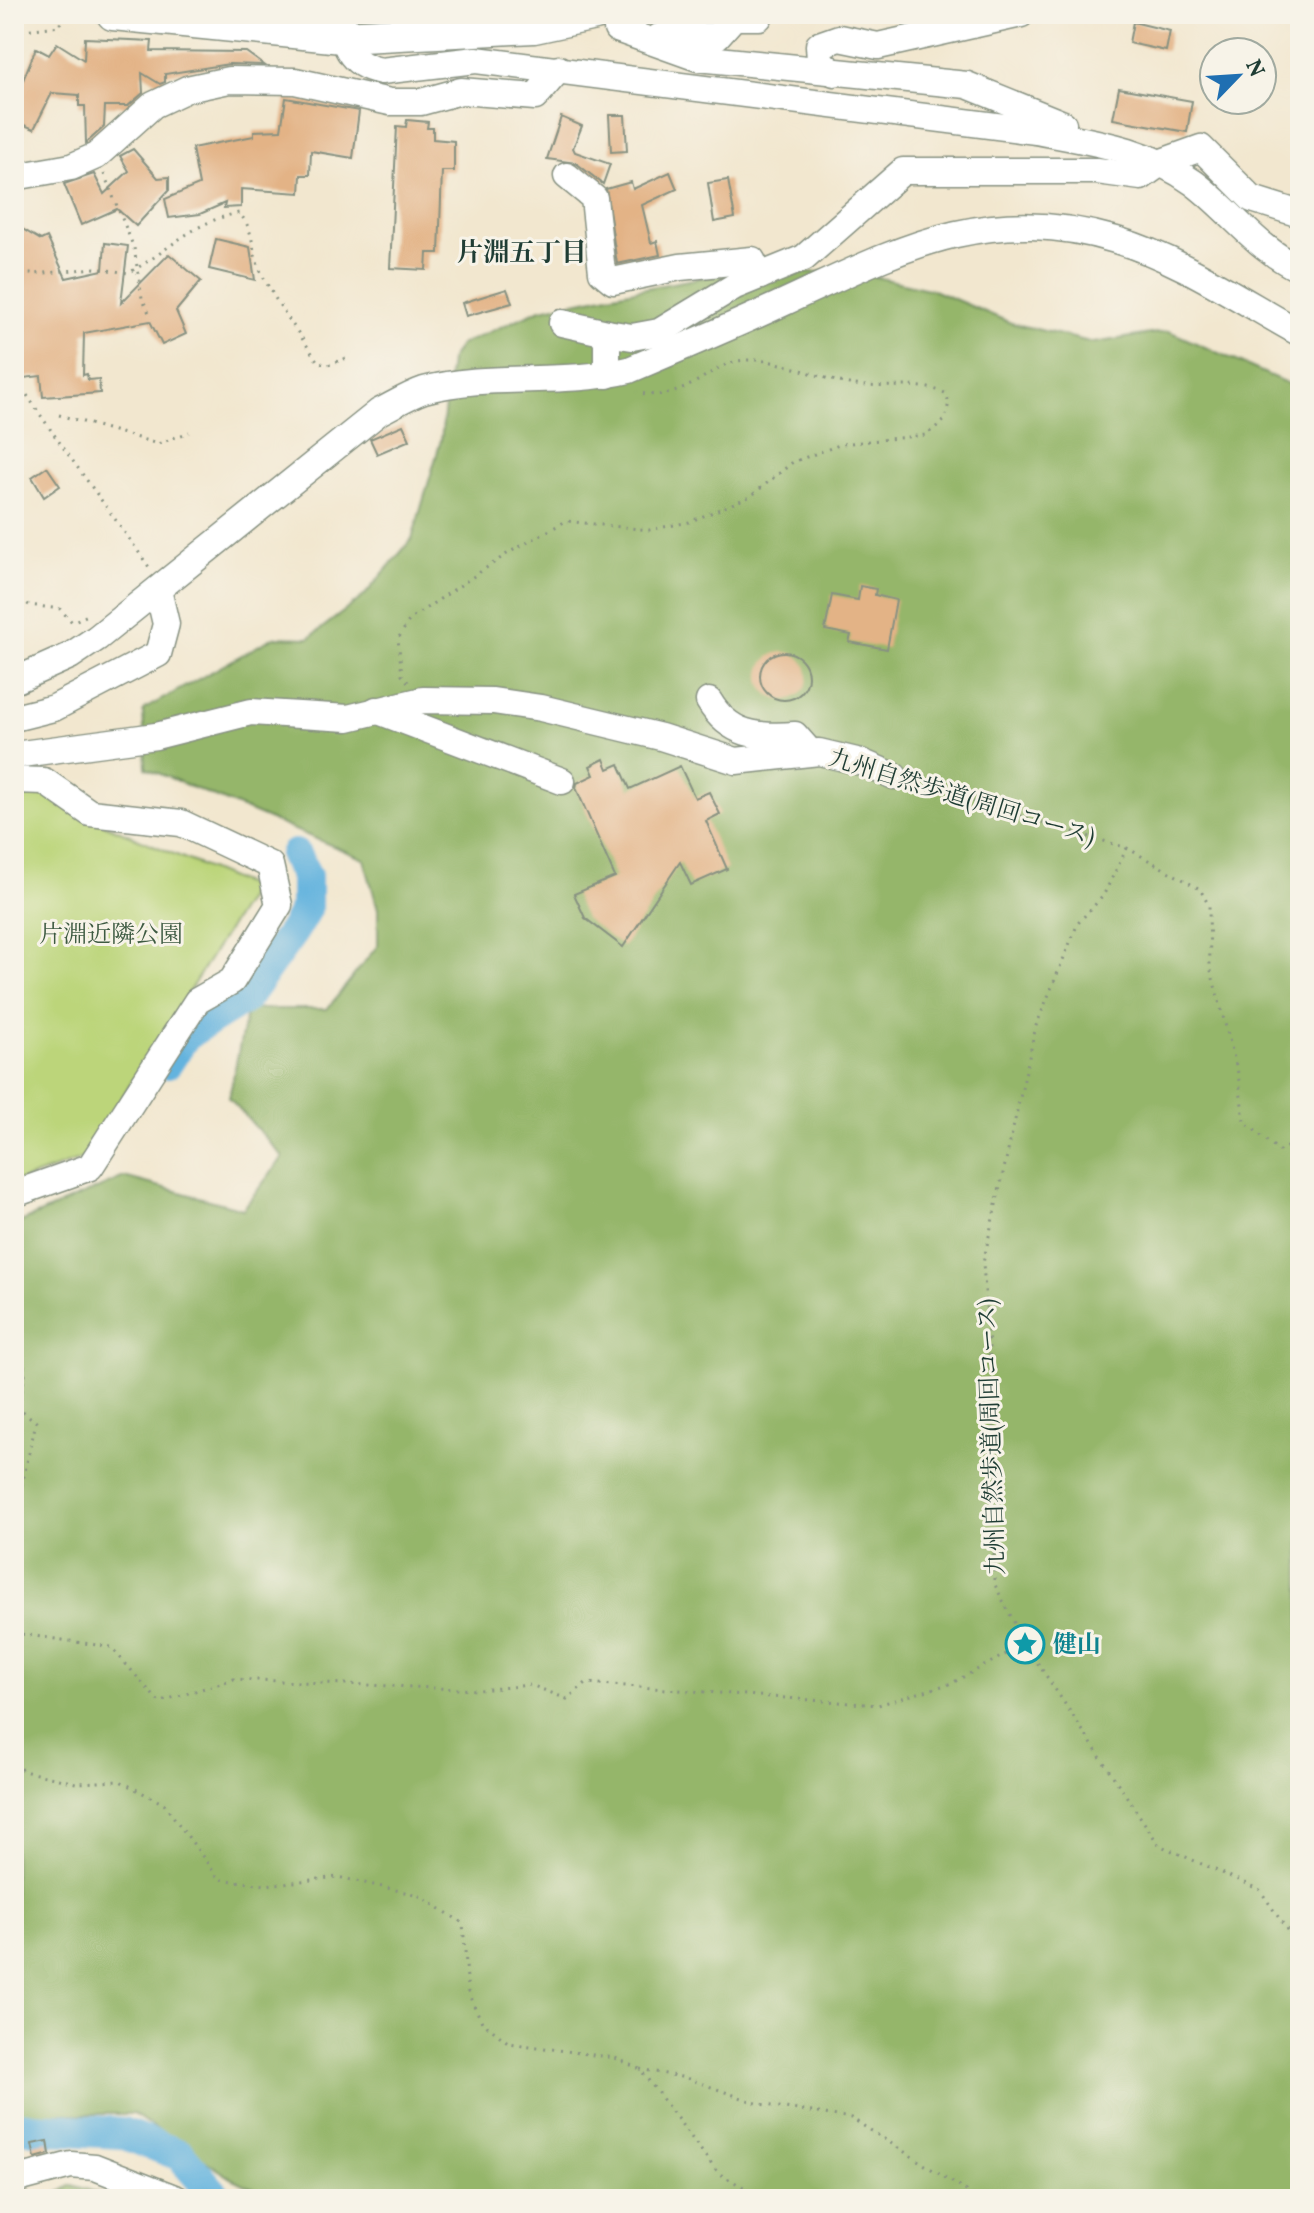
<svg xmlns="http://www.w3.org/2000/svg" width="1314" height="2213" viewBox="0 0 1314 2213" font-family="Vollkorn,'Noto Serif JP',serif">
<rect width="100%" height="100%" fill="#f7f3e8"/>
<filter id="ink" filterUnits="userSpaceOnUse"><feTurbulence type="fractalNoise" baseFrequency=".0125" numOctaves="2"/><feDisplacementMap in="SourceGraphic" scale="16" xChannelSelector="R" yChannelSelector="G"/><feConvolveMatrix kernelMatrix="1 2 1 2 8 2 1 2 1" color-interpolation-filters="sRGB"/></filter>
<filter id="wash" filterUnits="userSpaceOnUse"><feTurbulence type="fractalNoise" baseFrequency=".006" numOctaves="4" result="noise"/><feDisplacementMap in="SourceGraphic" scale="32" xChannelSelector="R" yChannelSelector="G"/><feGaussianBlur stdDeviation="1.8" result="paint"/><feColorMatrix in="noise" values="0 0 0 0 0 0 0 0 0 0 0 0 0 0 0 0 0 1.4 0 .05"/><feComposite in="paint" operator="in"/></filter>
<g filter="url(#wash)">
<rect width="100%" height="100%" fill="#f2e7cf"/>
<path fill="#bcd57a" stroke="#6e8957" stroke-width="2" d="M 40,791 L 85,816 L 254,888 L 84,1158 L 14,1183 L 14,799 Z"/>
<g fill="#95b66a" stroke="#5a7a4f" stroke-width="2">
<path d="M 850,271 L 933,290 L 1011,323 L 1094,343 L 1169,331 L 1300,389 L 1300,2199 L 278,2199 L 233,2179 L 133,2114 L 14,2114 L 14,1225 L 124,1177 L 243,1209 L 283,1157 L 229,1098 L 247,1009 L 327,1009 L 378,945 L 378,909 L 364,859 L 146,768 L 143,710 L 274,637 L 309,638 L 364,596 L 412,539 L 441,440 L 450,361 L 460,345 L 541,309 L 609,295 L 715,275 Z"/>
<path d="M 72,2185 L 118,2199 L 49,2199 Z"/>
</g>
<g fill="none" stroke-linecap="round" stroke-linejoin="round">
<path stroke="#64b3de" stroke-width="5" d="M 217,2194 L 223,2199"/>
<g stroke="#64b3de" stroke-width="32">
<path d="M 167,1063 L 185,1035 L 245,998 L 293,931 L 306,908 L 306,876 L 295,855"/>
<path d="M 14,2127 L 122,2133 L 180,2155 L 218,2199"/>
</g>
</g>
<g id="blocks">
<g fill="#e3b386">
<path d="M 1133,22 L 1170,31 L 1166,51 L 1129,43 Z"/>
<path d="M 85,38 L 152,41 L 151,51 L 246,52 L 264,65 L 229,64 L 165,74 L 165,82 L 160,84 L 142,73 L 143,93 L 128,106 L 105,106 L 104,127 L 86,143 L 85,106 L 79,106 L 79,95 L 52,93 L 34,129 L 14,121 L 20,102 L 15,100 L 36,48 L 49,55 L 57,43 L 84,60 Z"/>
<path d="M 1119,88 L 1192,101 L 1187,132 L 1113,119 Z"/>
<path d="M 286,98 L 359,111 L 353,158 L 311,151 L 310,175 L 301,175 L 300,193 L 241,189 L 241,207 L 224,208 L 225,203 L 200,214 L 169,218 L 165,199 L 199,185 L 192,148 L 254,136 L 254,131 L 281,130 Z"/>
<path d="M 609,115 L 625,115 L 627,151 L 611,152 Z"/>
<path d="M 561,117 L 582,126 L 573,148 L 575,152 L 610,164 L 603,184 L 576,163 L 547,159 Z"/>
<path d="M 407,120 L 428,122 L 427,128 L 433,128 L 433,139 L 454,141 L 454,171 L 442,171 L 439,253 L 427,253 L 426,270 L 390,268 L 397,126 L 406,127 Z"/>
<path d="M 133,149 L 158,178 L 169,177 L 169,190 L 136,226 L 117,209 L 81,225 L 64,184 L 94,174 L 104,194 L 129,171 L 120,156 Z"/>
<path d="M 670,172 L 677,189 L 642,205 L 651,243 L 657,241 L 660,255 L 617,264 L 606,189 L 631,182 L 633,189 Z"/>
<path d="M 728,180 L 735,218 L 714,222 L 708,183 Z"/>
<path d="M 14,224 L 41,240 L 47,237 L 66,278 L 103,270 L 105,243 L 128,246 L 121,303 L 169,254 L 201,281 L 176,311 L 186,334 L 162,345 L 150,321 L 84,333 L 83,375 L 87,374 L 88,380 L 99,379 L 100,393 L 43,397 L 41,376 L 14,379 Z"/>
<path d="M 216,239 L 250,247 L 255,280 L 209,269 Z"/>
<path d="M 507,289 L 512,303 L 466,316 L 462,303 Z"/>
<path d="M 403,425 L 410,440 L 377,454 L 370,439 Z"/>
<path d="M 47,467 L 60,486 L 44,497 L 32,477 Z"/>
<path d="M 860,586 L 876,589 L 875,595 L 896,600 L 887,649 L 849,642 L 851,635 L 825,630 L 832,595 L 858,600 Z"/>
<circle cx="784" cy="676" r="24"/>
<path d="M 604,759 L 608,769 L 619,764 L 630,789 L 680,766 L 695,798 L 709,792 L 720,814 L 706,821 L 727,869 L 691,885 L 680,862 L 623,947 L 585,918 L 574,894 L 615,877 L 576,788 L 577,783 L 594,775 L 590,766 Z"/>
<path d="M 48,2141 L 50,2154 L 35,2158 L 32,2144 Z"/>
</g>
</g>
</g>
<g filter="url(#ink)">
<use href="#blocks" fill-opacity="0" stroke="#889282" stroke-width="2"/>
<g fill="none" stroke-linecap="round" stroke-linejoin="round">
<defs>
<g id="minor">
<path d="M 342,14 C 342,44 349,65 381,71 L 476,60 L 1036,131 C 1093,142 1146,148 1194,183 C 1230,210 1258,250 1300,269"/>
<path d="M 617,29 L 698,58 L 967,85 L 1063,124"/>
<path d="M 659,37 L 717,36 L 734,17 L 759,17"/>
<path d="M 834,73 L 820,61 L 819,45 L 839,38 L 878,46 L 1021,14"/>
<path d="M 567,176 L 594,198 L 602,272 L 613,281 L 680,267 L 752,260 L 760,276"/>
<path d="M 14,177 L 71,167 L 96,156 L 153,105 L 187,89 L 229,80 L 295,81 L 390,102 L 421,102 L 461,91 L 535,97 L 559,69"/>
<path d="M 562,323 L 607,333"/>
<path d="M 607,375 L 607,333 L 632,337 L 659,332 L 735,286 L 804,258 L 903,171 L 1097,171 L 1141,177 L 1162,162 L 1201,148 L 1252,199 L 1300,214"/>
<path d="M 14,681 L 70,656 L 97,638 L 379,412 C 393,405 409,395 424,390 C 490,372 561,386 629,370 C 681,348 733,326 785,302 C 898,250 987,201 1116,240 C 1181,259 1240,300 1300,333"/>
<path d="M 709,701 C 729,735 758,738 795,735 L 810,752"/>
<path d="M 376,710 L 562,781"/>
<path d="M 14,718 L 54,708 L 158,654 L 166,624 L 158,590"/>
<path d="M 14,755 L 156,736 L 251,712 L 348,718 L 423,700 L 493,701 L 541,708 L 661,737 L 736,761 L 819,752 L 861,762 L 894,776"/>
<path d="M 14,780 L 44,781 L 90,813 L 181,823 L 270,865 L 279,905 L 232,981 L 197,1001 L 90,1167 L 14,1194"/>
<path d="M 14,2180 L 71,2165 L 95,2167 L 177,2199"/>
</g>
<path id="major" d="M 113,14 L 342,37 L 534,27 L 595,14"/>
</defs>
<use href="#minor" stroke="#889282" stroke-width="29"/>
<use href="#major" stroke="#889282" stroke-width="35"/>
<g stroke="#889282" stroke-width="3" stroke-dasharray="2 6" stroke-linecap="butt">
<path d="M 14,31 L 60,26 L 61,14"/>
<path d="M 14,140 L 20,141 L 26,154"/>
<path d="M 104,174 L 134,248 L 142,298 L 151,317"/>
<path d="M 14,269 L 35,274 L 95,268 L 128,273 C 169,252 188,223 239,213 C 254,229 251,246 258,265 C 272,299 298,331 318,362 L 328,365 L 347,358"/>
<path d="M 14,375 C 56,441 104,502 149,567"/>
<path d="M 59,415 L 158,444 L 189,432"/>
<path d="M 14,595 L 29,605 L 60,609 L 72,622 L 88,615"/>
<path d="M 408,682 L 402,675 L 398,639 L 410,619 L 510,552 L 566,521 L 649,530 L 689,522 L 751,496 L 793,462 L 842,444 L 926,435 L 945,420 L 949,402 L 945,393 C 920,382 893,388 866,386 C 824,384 788,358 746,360 C 709,361 687,406 637,392"/>
<path d="M 912,783 L 1127,848 L 1200,889 L 1209,906 L 1210,967 L 1238,1073 L 1244,1121 L 1279,1151 L 1300,1140"/>
<path d="M 1127,848 L 1103,896 L 1078,923 L 1036,1026 L 983,1263 L 994,1418 L 994,1583 L 1025,1644 L 1159,1845 L 1260,1890 L 1300,1949"/>
<path d="M 14,1270 L 25,1374 L 19,1408 L 36,1422 L 20,1494 L 14,1501"/>
<path d="M 14,1633 L 111,1647 L 159,1702 L 234,1679 L 479,1690 L 531,1685 L 567,1699 L 586,1683 L 878,1705 L 952,1683 L 1025,1644"/>
<path d="M 14,1763 L 23,1771 L 76,1783 L 120,1781 L 164,1804 L 219,1879 L 265,1885 L 338,1877 L 418,1895 L 463,1923 L 468,1993 L 482,2022 L 509,2043 L 615,2058 L 640,2069 L 718,2173 L 765,2199"/>
<path d="M 640,2069 L 686,2078 L 759,2104 L 851,2118 L 979,2199"/>
</g>
<use href="#minor" stroke="#fff" stroke-width="26"/>
<use href="#major" stroke="#fff" stroke-width="32"/>
</g>
</g>
<defs>
<symbol id="sight-ring" viewBox="-11 -11 22 22"><circle r="9.5" fill="#f7f3e8" stroke="#0f9aa8" stroke-width="1.5"/><path d="M0-6L1.8-2.2L6-1.7L2.9 1.2L3.7 5.4L0 3.3L-3.7 5.4L-2.9 1.2L-6-1.7L-1.8-2.2Z" fill="#0f9aa8"/></symbol>
</defs>
<g fill-rule="evenodd">
<use href="#sight-ring" x="1003" y="1622" width="44" height="44"/>
</g>
<g text-anchor="middle" stroke-width="6" stroke-linejoin="round" paint-order="stroke">
<g font-size="24" fill="#1f3d34" stroke="#f7f3e8">
<text transform="translate(962 797) rotate(17)" y="8">九州自然歩道(周回コース)</text>
<text transform="translate(991 1437) rotate(-92)" y="8">九州自然歩道(周回コース)</text>
</g>
<g font-size="24" fill="#3e5b42" stroke="#f7f3e8">
<text x="111" y="942">片淵近隣公園</text>
</g>
<g font-size="24" font-weight="bold" fill="#0d838f" stroke="#f7f3e8" text-anchor="start">
<text x="1053" y="1652">健山</text>
</g>
<g font-size="26" font-weight="bold" fill="#1f3d34" stroke="#f7f3e8">
<text x="522" y="261">片淵五丁目</text>
</g>
</g>
<rect width="1314" height="2213" fill="none" stroke="#f7f3e8" stroke-width="48"/>
<g transform="translate(1238 76) rotate(65)"><circle r="38" fill="#f7f3e8" stroke="#a1aaa0" stroke-width="2"/>
<path d="M0-6L14 30L0 20L-14 30Z" fill="#1f6fb2"/>
<text y="-12" font-size="22" font-weight="bold" text-anchor="middle" fill="#1f3d34">N</text>
</g>
</svg>
